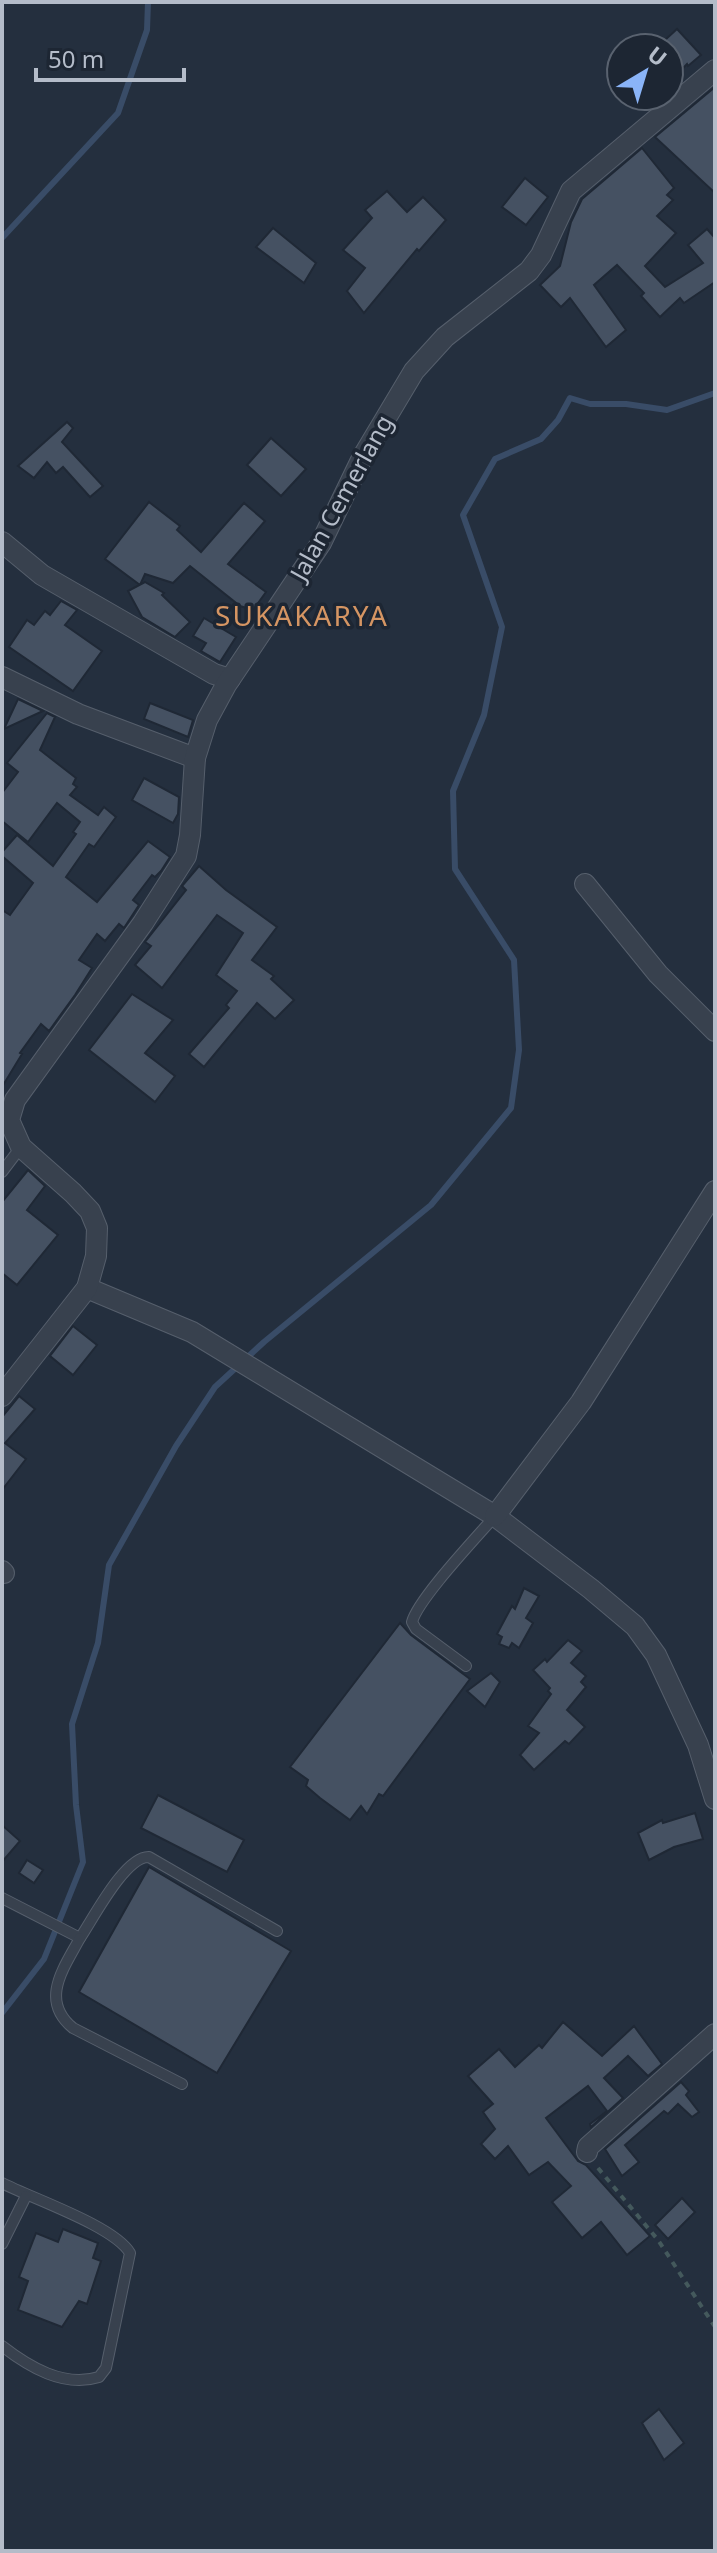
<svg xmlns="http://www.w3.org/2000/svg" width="717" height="2553" viewBox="0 0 717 2553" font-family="'Noto Sans',sans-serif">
<rect width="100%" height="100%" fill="#242f3e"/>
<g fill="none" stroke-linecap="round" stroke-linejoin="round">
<g stroke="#394c67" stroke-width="6">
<path d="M 2,238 L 118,113 L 147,30 L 148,2"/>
<path d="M 2,2013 L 44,1959 L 83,1862 L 76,1805 L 72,1724 L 98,1643 L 109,1565 L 176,1446 L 215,1387 L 264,1342 L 431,1205 L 511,1108 L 519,1050 L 514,960 L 455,869 L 453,791 L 484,715 L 502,627 L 463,515 L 495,459 L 541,439 L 558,420 L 570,398 L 590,404 L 626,404 L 667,410 L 715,393"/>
</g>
</g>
<g fill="#455162" stroke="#1f2835" stroke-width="2">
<path d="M 677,29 L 701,55 L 688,66 L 687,64 L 669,83 L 669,44 L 665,40 Z"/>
<path d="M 715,87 L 715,193 L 655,137 Z"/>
<path d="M 642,148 L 674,188 L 667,195 L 673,200 L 657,216 L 676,233 L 645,266 L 665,287 L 703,263 L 688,245 L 707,229 L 715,238 L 715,282 L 684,303 L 680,298 L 660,317 L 641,296 L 644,293 L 617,265 L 594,285 L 626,330 L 606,347 L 570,298 L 561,307 L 540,285 L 560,266 L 571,222 L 582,199 Z"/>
<path d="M 525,178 L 548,197 L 526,225 L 502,207 Z"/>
<path d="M 387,191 L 407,212 L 423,197 L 446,220 L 419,251 L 417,249 L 364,313 L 347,291 L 365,268 L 343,250 L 372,218 L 365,210 Z"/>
<path d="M 273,228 L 316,263 L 304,283 L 256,247 Z"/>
<path d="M 67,422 L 73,428 L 62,442 L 103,486 L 90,497 L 63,467 L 56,473 L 47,462 L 34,478 L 18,466 Z"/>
<path d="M 271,438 L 306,469 L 281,496 L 247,465 Z"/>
<path d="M 149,502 L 180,526 L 177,530 L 201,552 L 244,503 L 265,521 L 228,564 L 266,592 L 253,610 L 240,606 L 190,566 L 173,583 L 145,574 L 140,585 L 105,559 Z"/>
<path d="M 145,582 L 164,593 L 162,595 L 190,622 L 175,637 L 142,617 L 128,591 Z"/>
<path d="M 61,601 L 77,610 L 65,625 L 102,651 L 73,691 L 9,647 L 27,620 L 34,625 L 45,611 L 50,615 Z"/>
<path d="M 204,618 L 236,637 L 220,662 L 201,651 L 206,643 L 193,636 Z"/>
<path d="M 18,699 L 43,711 L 4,729 Z"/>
<path d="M 150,703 L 193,720 L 188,737 L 144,719 Z"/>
<path d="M 47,713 L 55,717 L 40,750 L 76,778 L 73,784 L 77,787 L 70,795 L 98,815 L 104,807 L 116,817 L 94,847 L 89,844 L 66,877 L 97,902 L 148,841 L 170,857 L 161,871 L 155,877 L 152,875 L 133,900 L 139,905 L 124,928 L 119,924 L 105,941 L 97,934 L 79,960 L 92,968 L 75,995 L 49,1031 L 41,1024 L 20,1053 L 22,1054 L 2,1087 L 2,910 L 10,915 L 33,883 L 2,856 L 2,852 L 17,835 L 53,866 L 76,834 L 73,832 L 80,822 L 57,803 L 28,842 L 2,821 L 2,793 L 18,772 L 7,763 Z"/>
<path d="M 144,778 L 179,797 L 178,814 L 173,823 L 132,800 Z"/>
<path d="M 199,866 L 226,890 L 277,927 L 252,960 L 274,976 L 271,979 L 294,1000 L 275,1019 L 257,1003 L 204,1067 L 189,1054 L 229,1008 L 226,1005 L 237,991 L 216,975 L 243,933 L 217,915 L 162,988 L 135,965 L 151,946 L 145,942 L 186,890 L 182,886 Z"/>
<path d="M 132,994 L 173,1020 L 145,1053 L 175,1076 L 155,1102 L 89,1050 Z"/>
<path d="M 28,1170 L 45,1186 L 27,1210 L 58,1235 L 17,1285 L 2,1273 L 2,1202 Z"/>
<path d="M 73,1326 L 97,1345 L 73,1375 L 50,1356 Z"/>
<path d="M 19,1396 L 35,1409 L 5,1443 L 26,1459 L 2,1490 L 2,1417 Z"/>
<path d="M 524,1588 L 539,1596 L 526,1618 L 533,1623 L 519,1648 L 512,1643 L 509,1648 L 499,1644 L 502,1637 L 497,1634 L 512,1606 L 515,1609 Z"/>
<path d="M 400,1623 L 411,1635 L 470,1679 L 383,1796 L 379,1794 L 367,1814 L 361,1806 L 350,1820 L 320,1798 L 306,1786 L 308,1780 L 290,1767 Z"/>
<path d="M 568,1640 L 582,1651 L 571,1663 L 586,1676 L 581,1682 L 586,1687 L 567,1710 L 585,1727 L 569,1744 L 565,1741 L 534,1770 L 520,1755 L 539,1733 L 528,1726 L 551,1694 L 548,1691 L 550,1688 L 533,1670 L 545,1659 L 547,1662 Z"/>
<path d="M 491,1673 L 500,1682 L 485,1707 L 467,1691 Z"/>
<path d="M 158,1795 L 244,1840 L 227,1872 L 141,1828 Z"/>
<path d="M 695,1813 L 703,1839 L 674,1847 L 649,1860 L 638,1833 L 662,1820 L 663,1823 Z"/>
<path d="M 2,1825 L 20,1841 L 2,1862 Z"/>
<path d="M 27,1860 L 43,1870 L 34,1883 L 19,1873 Z"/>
<path d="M 149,1867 L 291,1951 L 217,2073 L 79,1992 Z"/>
<path d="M 563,2022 L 602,2056 L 634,2026 L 662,2064 L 648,2076 L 628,2056 L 604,2078 L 623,2098 L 591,2127 L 590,2124 L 607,2111 L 588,2086 L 546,2118 L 578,2161 L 586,2165 L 650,2236 L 627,2255 L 601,2222 L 582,2238 L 552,2202 L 571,2186 L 548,2162 L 529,2175 L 508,2146 L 495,2159 L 481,2144 L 495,2129 L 483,2112 L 493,2104 L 468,2076 L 499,2049 L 515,2067 L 539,2045 L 542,2048 Z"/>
<path d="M 681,2082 L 689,2091 L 686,2095 L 699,2112 L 692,2117 L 678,2104 L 668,2114 L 664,2111 L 625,2145 L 639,2162 L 622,2176 L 605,2149 Z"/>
<path d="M 682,2198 L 695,2212 L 668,2239 L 655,2225 Z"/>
<path d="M 63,2229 L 98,2243 L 93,2258 L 101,2261 L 87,2304 L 79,2301 L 62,2327 L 18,2310 L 28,2281 L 19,2277 L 36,2233 L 58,2242 Z"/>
<path d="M 659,2409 L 684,2443 L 664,2460 L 642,2423 Z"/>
</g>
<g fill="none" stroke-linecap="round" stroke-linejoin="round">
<defs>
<g id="lane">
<path d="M 2,1172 L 21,1147"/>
<path d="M 466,1666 L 416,1629 L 412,1622 C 418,1599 476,1538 495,1516"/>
<path d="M 2,1898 L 80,1938 C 93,1919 125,1856 149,1857 L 277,1931"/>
<path d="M 80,1938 C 64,1968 39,2000 73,2028 L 182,2084"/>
<path d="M 2,2183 C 33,2199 114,2226 130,2253 L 106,2368 L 99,2377 C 64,2388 29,2367 2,2346"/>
<path d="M 2,2244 L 26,2196"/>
</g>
<g id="street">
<path d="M 2,542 L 42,575 L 214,674 L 230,679"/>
<path d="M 2,677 L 78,714 L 195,758"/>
<path d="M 585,884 L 658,974 L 715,1031"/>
<path d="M 87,1288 L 192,1332 L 495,1516 L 591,1589 L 635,1626 L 656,1655 L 698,1745 L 715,1799"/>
<path d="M 2,1396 L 87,1288 L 96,1256 L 97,1228 L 90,1211 L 73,1193 L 21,1147 L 9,1120 L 15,1100 L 143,923 L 186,856 L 190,835 L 195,758 L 207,720 L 226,685 L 321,543 L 362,458 L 414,371 L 445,337 L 529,271 L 541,255 L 571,191 L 715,70"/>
<path d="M 495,1516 L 581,1402 L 715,1191"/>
<path d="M 2,1571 L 4,1573"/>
<path d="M 587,2152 L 588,2147 L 715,2034"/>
</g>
</defs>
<use href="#lane" stroke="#565f6c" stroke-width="12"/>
<use href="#street" stroke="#565f6c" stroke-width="22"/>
<path stroke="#44595c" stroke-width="4" stroke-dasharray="6 6" stroke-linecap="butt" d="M 598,2168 L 658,2240 L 715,2327"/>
<use href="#lane" stroke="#38414e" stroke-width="10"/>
<use href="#street" stroke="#38414e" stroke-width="20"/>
</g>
<g text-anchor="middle" stroke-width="7" stroke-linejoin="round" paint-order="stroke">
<g font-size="24" fill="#b4bcc9" stroke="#1d2633">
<text transform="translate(342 498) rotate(-61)" y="8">Jalan Cemerlang</text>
</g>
<g font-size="28" letter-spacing="2" fill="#d59563" stroke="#1d2633">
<text x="302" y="626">SUKAKARYA</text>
</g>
</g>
<rect width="717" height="2553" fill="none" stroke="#b4bcc9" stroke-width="8"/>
<g transform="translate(645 72) rotate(38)"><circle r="38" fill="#1d2633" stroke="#59626f" stroke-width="2"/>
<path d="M0-6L14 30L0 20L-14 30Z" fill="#8ab4f8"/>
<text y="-12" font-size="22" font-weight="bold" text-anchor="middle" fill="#b4bcc9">U</text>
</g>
<path d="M36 68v12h148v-12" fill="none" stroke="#b4bcc9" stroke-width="4"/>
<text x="48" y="68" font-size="24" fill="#b4bcc9" stroke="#1d2633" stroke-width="6" paint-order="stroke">50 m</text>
</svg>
